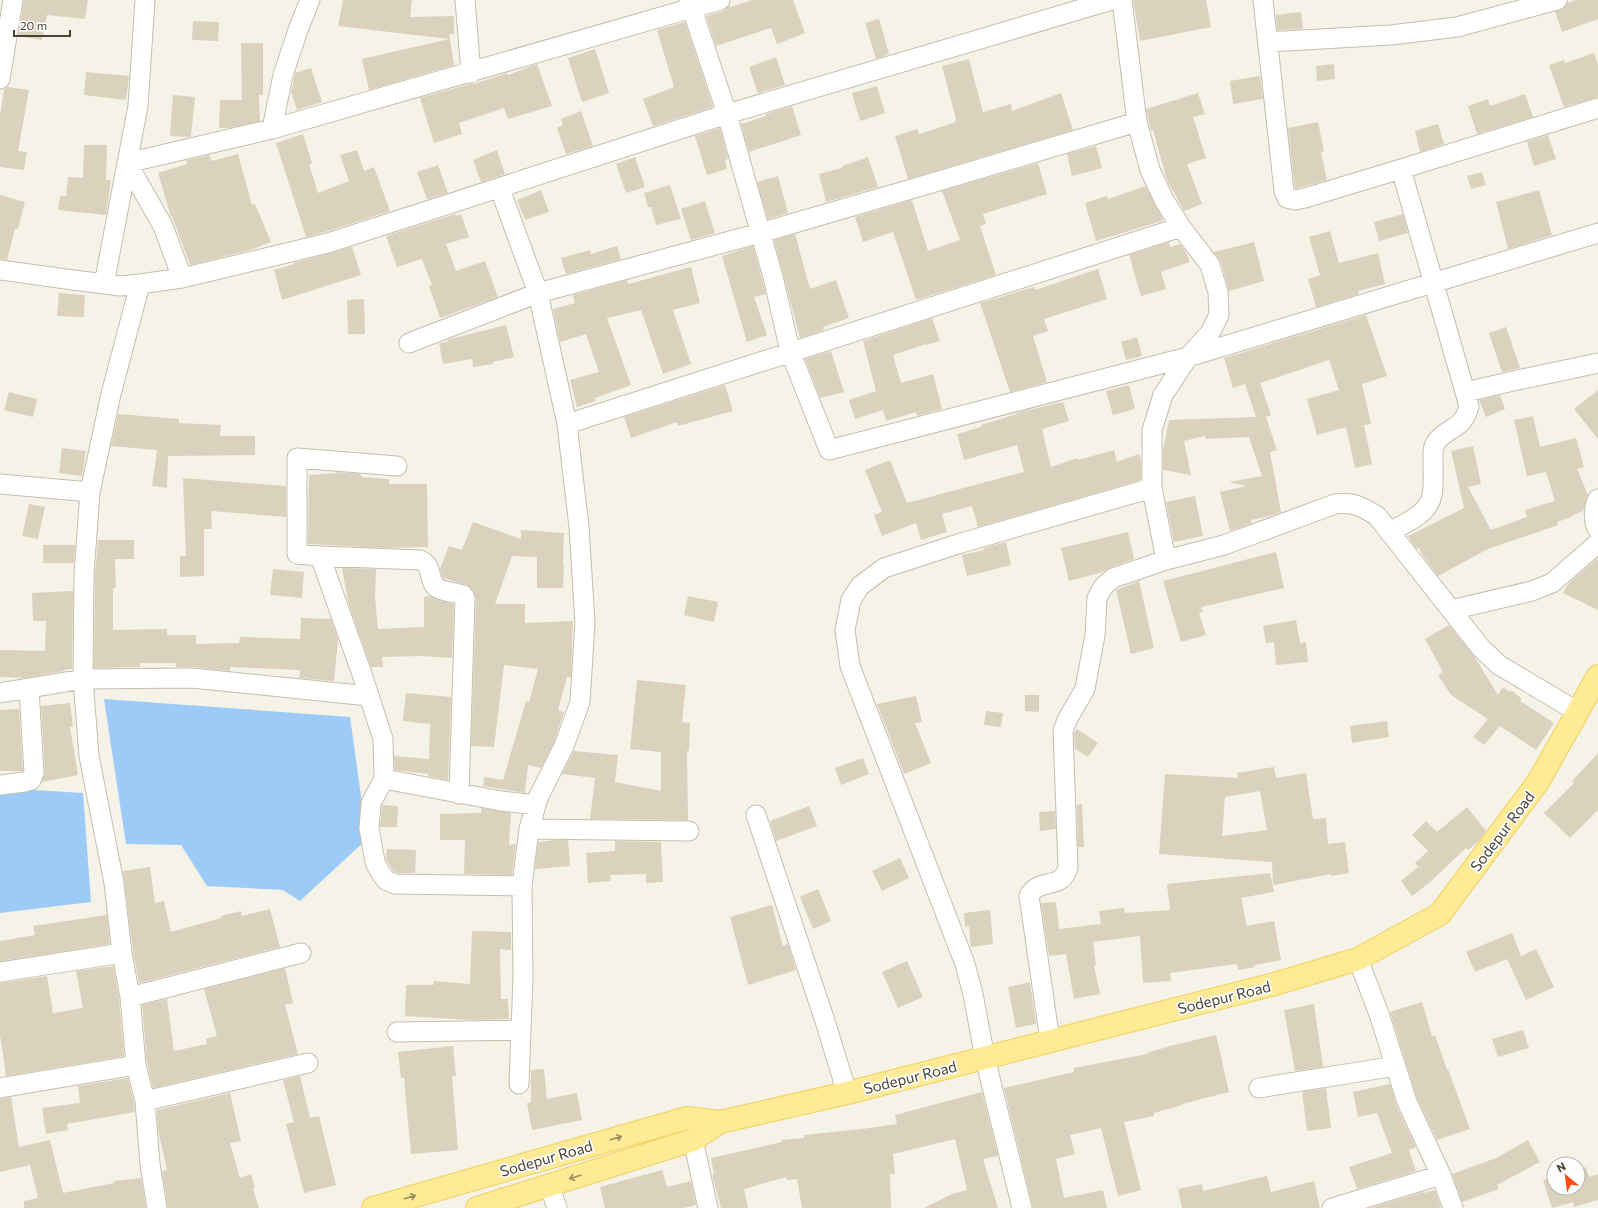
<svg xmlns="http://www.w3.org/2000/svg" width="1598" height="1208" font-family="Commissioner,sans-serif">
<rect width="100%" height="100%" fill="#f5f2e7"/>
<path fill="#9dcbf8" d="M104,699l246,18 17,122 -67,62 -17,-11 -76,-4 -26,-41 -55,-1z
M1,788l82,5 8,109 -91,11v-124z"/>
<path fill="#dbd2be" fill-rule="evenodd" d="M24,0h64l-3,19 -38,-4 -5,25 -24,-4z
M343,0h69l-2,17 44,-1v18h-5l5,31 -85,25 -7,-31 87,-20 -111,-13z
M752,0h41l12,33 -28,11 -6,-16 -55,18 -10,-30 17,-5 6,-6 1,2z
M1133,0h73l5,27 -71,14z
M1576,0h22v19l-36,13 -7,-20 9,-4 3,-5z
M1301,12l2,17 -26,1 -1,-15z
M879,19l10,35 -13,5 -11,-36z
M193,21l26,1 -1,19 -26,-1z
M685,22l28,85 -60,19 -10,-27 31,-12 -17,-57z
M241,43h22v52h-4l1,26 -30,7h-11l1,-28h22z
M595,49l14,44 -27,9 -14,-44z
M1594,53l4,12v32l-34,10 -15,-42 15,-5 1,3z
M776,57l9,28 -27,8 -9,-26z
M969,59l14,53 28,-8 1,7 49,-18 12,37 -165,49 -13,-43 22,-7 2,5 37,-12 -1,-3h1l-14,-53z
M537,64l15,42 -44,13 -4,-11 -45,15 3,11 -28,9 -14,-45 50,-14 7,-1 30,-10 1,2z
M1334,64l1,15 -18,2 -1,-15z
M311,68l11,34 -25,8 -6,-18 3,-14 1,-5z
M86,72l43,4 -3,24 -42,-5z
M1260,76l3,23 -30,5 -3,-23z
M877,86l8,27 -25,8 -8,-28z
M8,87l21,3 -11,61 9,1 -3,18 -24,-3v-51l4,-27z
M1198,93l7,21 -12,3 13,41 -19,6 15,40 -18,7 -17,-31 -14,-50 -2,1 -5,-22z
M1525,94l8,23 -56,17 -9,-28 20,-7 2,7z
M173,95l22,2 -4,40 -21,-1z
M792,106l9,29 -52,17 -8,-28 25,-8v-2z
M581,111l12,35 -27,8 -9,-26 6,-3 -2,-6z
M1318,122l6,29 -3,1 6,28 -32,9 -7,-61z
M1438,124l6,20 -24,8 -5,-21z
M720,128l8,31 -3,1 2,9 -20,6 -12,-39z
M303,134l9,29 -3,1 9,29 31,-12 -9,-26 17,-5 7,21 10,-4 16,44 -65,21 -19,5 -30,-94z
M1548,135l8,24 -22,7 -7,-24z
M84,145h23l-1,35h5l-5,35 -48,-5 2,-14h6l2,-19 15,1z
M1096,146l6,22 -30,8 -5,-22z
M497,150l8,24 -24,8 -8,-22z
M238,154l14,51 3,-1 16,38 -21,8 -60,15 -18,-49 -1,1 -13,-44 29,-9 -1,-3 2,-1 21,-5 3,6z
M635,157l10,30 -19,6 -10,-29z
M868,157l10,30 -52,15 -7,-28 23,-6v-2z
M1038,163l9,31 -64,20 3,10 -6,2 16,49 -80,25 -23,-68 -30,10 -8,-25 57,-17 16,51 32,-11 -18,-49z
M438,165l10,28 -21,6 -10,-27z
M1482,172l4,13 -15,4 -4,-13z
M778,176l10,37 -20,6 -11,-37z
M670,185l11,34 -25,6 -5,-18h-3l-4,-14z
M1146,186l17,33 -1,2 -66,20 -11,-38 22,-7 1,3z
M541,190l8,22 -24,8 -8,-20z
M1539,190l13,45 -44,14 -12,-47z
M0,195l25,7 -7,27h-3l-8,31 -7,-1z
M705,201l10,32 -24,7 -10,-31z
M455,214l1,2 5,-2 8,23 -23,7 10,27 29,-10 13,36 -58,21 -11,-32 3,-1 -10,-26 -25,8 -11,-31z
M1403,214l5,19 -29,8 -5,-19z
M1330,231l9,32 39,-10 7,31 -27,7 1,3 -43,13 -8,-28 12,-4 -11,-38z
M795,234l15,55 26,-9 13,38 -26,9 1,3 -24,8 -26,-98z
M1169,242l1,5 10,-3 6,8 4,10 -29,10 5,17 -25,7 -12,-41z
M1254,242l10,39 -35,10 -8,-29 -7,-10z
M617,246l4,13 -55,15 -5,-16 29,-8 1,4z
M753,246l13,48 -12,3 13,38 -20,7 -25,-86z
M352,247l9,28 -79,25 -8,-30 20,-6 -1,-1z
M691,267l9,36 -27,7 18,54 -28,10 -22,-64 -34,8 24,67 -36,13 1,3 -19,6 -7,-27 29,-8 -13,-38 -26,8 -7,-33 22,-6 -2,-8 54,-15 1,4z
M1098,269l9,30 -63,20 4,12 -15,5 14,46 -37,10 -30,-89 54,-16 1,3z
M59,293l26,2 -1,22 -27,-1z
M364,299l1,35h-17l-1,-34z
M1366,315l21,61 -25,8 9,40 -7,1 8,39 -17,4 -9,-41 -29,8 -10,-36 32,-9 -10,-30 -69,23 11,32 -5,2 11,33 -7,2 11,60 -11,4 -19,4 1,3 -22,8 -10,-39 26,-6 -17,-4 33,-6 -13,-39 -43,2 -1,-3 -21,5 7,34 -28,-5v-20l6,-30 87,-3 -11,-33 -12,4 -9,-30z
M932,318l8,23 -14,4v-1l-33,11 8,28 32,-9 9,35 -25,7 -1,-4 -30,9 -3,-11 -28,9 -6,-19 27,-9 -13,-50z
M506,325l8,32 -21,5v2l-20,3 -1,-8 -29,5 -4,-21 9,-1 -1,-2 3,-1z
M1506,327l14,41 -18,4 -13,-39z
M1137,337l5,19 -16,4 -5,-18z
M831,351l13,41 -24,6 -15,-39z
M725,385l8,26 -55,15 -1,-4 -46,16 -7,-21z
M1129,385l6,24 -22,6 -7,-24z
M1598,390v49l-24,-30z
M9,392l28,7 -4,18 -29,-7z
M1500,395l5,14 -19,8 -7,-17z
M1063,402l6,19 -27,8 9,38 26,-9 1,2 36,-10 3,12 22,-8 2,6v20l-163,47 -6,-21 -30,8 5,18 -26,8 -5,-17 -34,13 -8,-21 8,-3 -17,-42 25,-10 17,43 117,-31 -7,-27 -53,15 -7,-26 24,-7v-2l36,-11 -1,-1z
M118,414l61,5v4l42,2 -1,11h35v19l-87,1 -1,32 -15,-2 5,-36 -46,-4z
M1533,416l7,31 36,-9 8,29 -7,2 11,26 -5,16 -12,5 1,1 -15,5 1,3 -70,24 -50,27 -15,-20 -4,-8 -2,1 -5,-6 -4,-7 56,-28 -13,-57 22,-5 8,38 -13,3 23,43 36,-13 -2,-7 30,-9 -9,-29 -19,4 -13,-56z
M62,448l24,3 -4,25 -23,-3z
M336,472l25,2v3l28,2v5h38l1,63 -44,1 -76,-4 1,-69 27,-2z
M183,478l103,8v31l-75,-6 1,18h-8v47l-24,1v-21h6z
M1195,496l8,40 -29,6 -8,-40z
M29,504l16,3 -7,32 -16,-3z
M473,522l48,17v-9l43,3 -1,31h1l-1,24h-26v-31l-25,-1 -17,48h30v19l48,-2 -2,56h-4l-9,33 6,2 -10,30 -13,26 -13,-3 -3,28 -42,-7 1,-9 19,3 23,-79 3,1 9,-33 -34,-4 -10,82 -23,-1 5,-148 -4,-9 -5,-4 -24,-7 -3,-9 9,-23 13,4z
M1128,532l6,27 -25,9 -6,4 -34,9 -8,-33z
M98,540h36v19h-19l1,29h-3v42l54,-1v6h29v9l43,-1 1,-6 60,2 1,-21 30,1 7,20 -4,42 -35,-3 1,-8 -70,-3v4l-37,-4h-17v-4h-36v4l-46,1 1,-94z
M1006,542l5,23 -44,11 -5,-21 22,-5 -1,-2z
M43,545h32l-1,18h-31z
M1276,552l8,36 -83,19 2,5 -4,1 7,22 -25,7 -18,-61z
M1598,558v52l-35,-17 5,-9z
M342,568l34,1 -1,27 3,33 46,-2v-30l6,-1 11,5 13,3 -2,54 -31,-2 -39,1 1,10h-12l-23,-65z
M273,569l31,3 -2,26 -32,-3z
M1139,581l15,67 -23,6 -15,-64z
M73,591l-1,78 -8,1v1l-39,7 -25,-1v-27l45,1 1,-30h-13l-1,-28z
M688,596l30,6 -4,20 -30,-7z
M1296,620l4,23 6,-1 2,20 -32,3 -2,-23 -8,1 -3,-17z
M1449,625l25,31 24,39 5,-8 7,5 1,-2 11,9 -2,2 34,22 -18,27 -36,-24 -16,19 -11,-8 15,-18 -37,-24 -13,-20 5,-3 -18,-33z
M637,680l49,5 -4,37 8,1 -1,28h-2l1,69 -98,-1 5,-41 -33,-4 12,-23 44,4 -3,27 46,9v-39l-31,-3z
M406,693l45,4 -3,83 -20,-4v-2l-33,-4 -1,-14 35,3 1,-35 -27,-3z
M1025,695h14v17l-14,-1z
M916,696l6,26 -7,1 16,40 -27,11 -27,-70z
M70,703l3,24h-3l8,48 -36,7 3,-10 -4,-66z
M19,709l4,62h-23v-61z
M986,711l17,2 -2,14 -17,-2z
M1387,721l2,16 -37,6 -2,-17z
M1077,729l21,14 -10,14 -13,-8 -1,-16z
M1598,753v57l-28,28 -26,-25 30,-30 -2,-2z
M863,758l6,16 -28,11 -6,-17z
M1274,767l2,11 30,-5 7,46 13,-1 2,26 17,-2 4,31 -18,3v-2l-58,11 -1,-23 -113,-8 6,-80 73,4 -1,-5zM1260,791l7,39 -45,6 3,-39z
M1082,804l2,43h-6l-1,-42z
M382,805l16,1 -1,21h-17z
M809,806l8,20 -41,15 -6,-20z
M1467,807l19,24 -7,10 -11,9 -2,-2 -37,35 -17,13 -11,-15 17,-14 -3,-4 13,-12 -16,-16 14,-14 11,11z
M481,808l30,5 -2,32 7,-1 -4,31 -48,-1 1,-34h-25v-26l41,-1z
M1055,811l1,18 -16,2 -1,-19z
M556,840h12l2,26 -35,3 3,-27z
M615,841l46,1 2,40 -17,1v-9l-36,1 1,6 -23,2 -2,-30 29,-2z
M387,849l29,1 -1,23h-18l-4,-2 -7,-12z
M900,858l9,20 -27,13 -10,-20z
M150,867l5,36 9,-2 7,31 50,-14v-2l20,-5 1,5 28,-7 10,38 -141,36 -6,-32 -10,-80z
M1270,873l4,19 -33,6 6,28 27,-5 7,39 -27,5 1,2 -17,3 -1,-6 -67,9 1,8 -28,2 -3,-47 -47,6 3,23h-2l6,29 -26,5 -8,-45 -17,2 -8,-53 15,-1 3,27 42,-5 -2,-13 25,-3 1,5 45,-3 -3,-26z
M818,889l13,32 -18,8 -13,-32z
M772,905l11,41 5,-2 8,26 -48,15 -18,-68z
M990,910l3,34 -22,3 -2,-21 -4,1 -1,-14z
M107,915l3,29 -110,17v-20l35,-6 -2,-9z
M472,931l39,1v18l-11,-1 1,50h7l1,20 -37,1 -67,-4 1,-31h27l1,-4 36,3z
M1512,933l9,23 15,-7 18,38 -28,13 -19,-41 -32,13 -9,-20z
M907,961l16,36 -25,11 -16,-36z
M113,966l6,32 5,58 -118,20 -6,-41v-52l47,-7 6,37 30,-5 -7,-37z
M285,968l8,35 -8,2 13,49 -145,34 -6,-25 -5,-58 25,-6 7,52 33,-7 -1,-5 11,-3 -13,-47z
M1030,982l6,42 -20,4 -8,-41z
M1422,1002l10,34 3,-1 12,35 1,-1 22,60 -33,11 -20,-42 -27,-86z
M1314,1004l9,63 -28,4 -11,-61z
M1523,1030l6,18 -31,9 -6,-18z
M1216,1035l13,57 -47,12v1l-28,8v3l-30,6 17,68 -23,6 -17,-68 -31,7 5,19 -19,5 8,39 39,-8 4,18h-74l-29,-120 70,-16v-4l73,-14v-1l23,-7z
M453,1046l3,30h-4l6,74 -47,4 -7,-76h-3l-3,-26z
M544,1069l3,30 30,-6 5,27 -50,10 -5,-27 4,-1v-32z
M300,1076l10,42 9,-2 17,69 -32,8 -18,-69 8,-2 -11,-42z
M128,1078l6,25 1,9 -68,12 1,6 -22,4 -4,-26 38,-5 -2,-17z
M1390,1084l7,23 19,40 -7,3 7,21 -59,18 -8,-22 43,-14 -15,-40 -19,4 -5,-25z
M1326,1088l5,40 -24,3 -5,-39z
M982,1092l16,64 -15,3 15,49h-74l28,-14 15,-4 -12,-51 -62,15 2,20h-5l1,34h-89l-5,-29 -10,1 -1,-3 -42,12 4,19h-27l-9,-33h2l-3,-17 71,-16v-2l22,-2v-3l58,-6 35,-5 -2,-9z
M230,1093l11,48 -11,2 10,35 11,-4 4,14 -2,1 6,19h-91l-6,-37 5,-1 -9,-40 -1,-20z
M11,1097l8,50 31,-7 13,53 51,-10v-2l27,-3 5,30h-122v-7l14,-3 -8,-33 -30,7v-73z
M1528,1140l12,22 -43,23 2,4 -37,13 -10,-28 44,-16z
M1586,1167l3,10 9,-3v26l-24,7 -1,-5 -21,6 -9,-28 11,-3v11h24v-18z
M662,1170l5,17 24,-6 5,24 -13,3h-78l-5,-21z
M1267,1176l4,16 43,-11 6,27h-138l-4,-19 24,-5 1,7z
M1435,1190l6,18h-71l53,-16 1,1z"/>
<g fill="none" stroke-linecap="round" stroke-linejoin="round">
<g stroke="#c5beab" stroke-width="21">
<path id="minor" d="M465,0l6,73
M689,0l38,114 46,163 17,74 39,99 359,-93 410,-124
M1122,0l15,122 13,48 14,30 17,27 29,38 8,27 1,23 -9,18 -22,24 -25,38 -11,35v58l14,72 58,-15 111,-41c19,-2 26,2 42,12l104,132 18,17 79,47
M1263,0l21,191 3,7 8,2 10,-2 96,-29
M1268,42l123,-7 66,-8 100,-27
M0,79l13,-79
M272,129l11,-54 15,-45 12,-30
M500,189l38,104 29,131 12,103 6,96 -5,79 -16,44 -26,52 -9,31 -7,57 1,92 -4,106
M0,270l73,10 48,6 19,-2 42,-6 146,-35 399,-129 385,-114
M182,278l-19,-52 -36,-63 145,-34 448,-129
M104,284l34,-178 7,-106
M409,343l129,-50 222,-60 172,-50 205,-61
M1466,392l47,-11 85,-18
M567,424l614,-197
M0,484l90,8
M1598,499c-5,8 -5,23 0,31
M1389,532c15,-8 40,-18 43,-37 2,-10 1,-22 1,-33 0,-8 -1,-15 4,-21 12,-15 27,-12 32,-35l-68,-237 197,-61
M320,556l-23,-2v-96l100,8
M1451,610l81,-19 20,-8 46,-40
M0,693l83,-14 1,-105 6,-82 21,-98 29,-110
M384,779l117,22 35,4
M0,785l24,-3 7,-2 3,-7 -5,-84
M459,794l6,-196 -2,-3c-8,-3 -22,-3 -28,-9 -7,-8 -2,-21 -15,-26l-100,-4 42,118 21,65 1,40 -13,24 -2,25 6,34 5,10 6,8 9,4 127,2
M756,815l69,206 22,72
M529,829l160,2
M1358,959l21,55 28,88 34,73 12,33
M0,972l122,-19
M130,997l171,-44
M397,1032l124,-2
M1050,1041l-21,-145c10,-19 32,-5 39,-28l-5,-137 4,-11 18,-31 10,-54 2,-37 6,-11 10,-9 53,-18
M0,1088l136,-23
M1259,1088l137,-22
M145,1101l163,-38
M693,1140l15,68
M553,1196l4,12
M157,1208l-7,-44 -5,-63 -9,-36 -6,-68 -8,-44 -8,-70 -25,-127 -6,-77 109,-1 177,18
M1022,1208l-37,-150 -12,-64 -8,-30 -115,-298 -5,-36 6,-30 9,-14 24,-18 77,-25 191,-55
M1332,1208l109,-33"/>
</g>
<g stroke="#f1d05a" stroke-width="24">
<path id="major" d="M720,1122l127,-29 431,-110 80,-24 82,-45 98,-132 60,-106
M373,1208l314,-90 33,4 -27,18 -216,68"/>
</g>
<use href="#minor" stroke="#fff" stroke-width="19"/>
<use href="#major" stroke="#ffea96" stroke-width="22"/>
</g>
<defs><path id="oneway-shaft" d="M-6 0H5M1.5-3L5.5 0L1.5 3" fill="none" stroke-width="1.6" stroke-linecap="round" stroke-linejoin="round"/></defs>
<g stroke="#9b8e61">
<use href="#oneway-shaft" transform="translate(616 1138) rotate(-16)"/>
<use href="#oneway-shaft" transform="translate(575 1177) rotate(163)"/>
<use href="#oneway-shaft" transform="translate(410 1197) rotate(-16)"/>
</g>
<g text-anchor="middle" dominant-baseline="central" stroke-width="3.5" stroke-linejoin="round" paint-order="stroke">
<g font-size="15" fill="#494335" stroke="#fff">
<text transform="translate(1502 831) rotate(-53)">Sodepur Road</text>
<text transform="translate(1224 997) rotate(-14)">Sodepur Road</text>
<text transform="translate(910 1077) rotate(-14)">Sodepur Road</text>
<text transform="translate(546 1158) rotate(-16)">Sodepur Road</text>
</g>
</g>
<g transform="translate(1566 1176) rotate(331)"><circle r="19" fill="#ffffff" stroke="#b6b4ae"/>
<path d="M0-3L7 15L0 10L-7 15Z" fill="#ff4c14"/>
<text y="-6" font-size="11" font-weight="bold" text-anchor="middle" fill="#494335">N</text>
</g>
<path d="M14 30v6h56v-6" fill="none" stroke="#494335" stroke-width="2"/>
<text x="20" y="30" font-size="12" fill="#494335" stroke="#ffffff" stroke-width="3" paint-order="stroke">20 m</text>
</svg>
